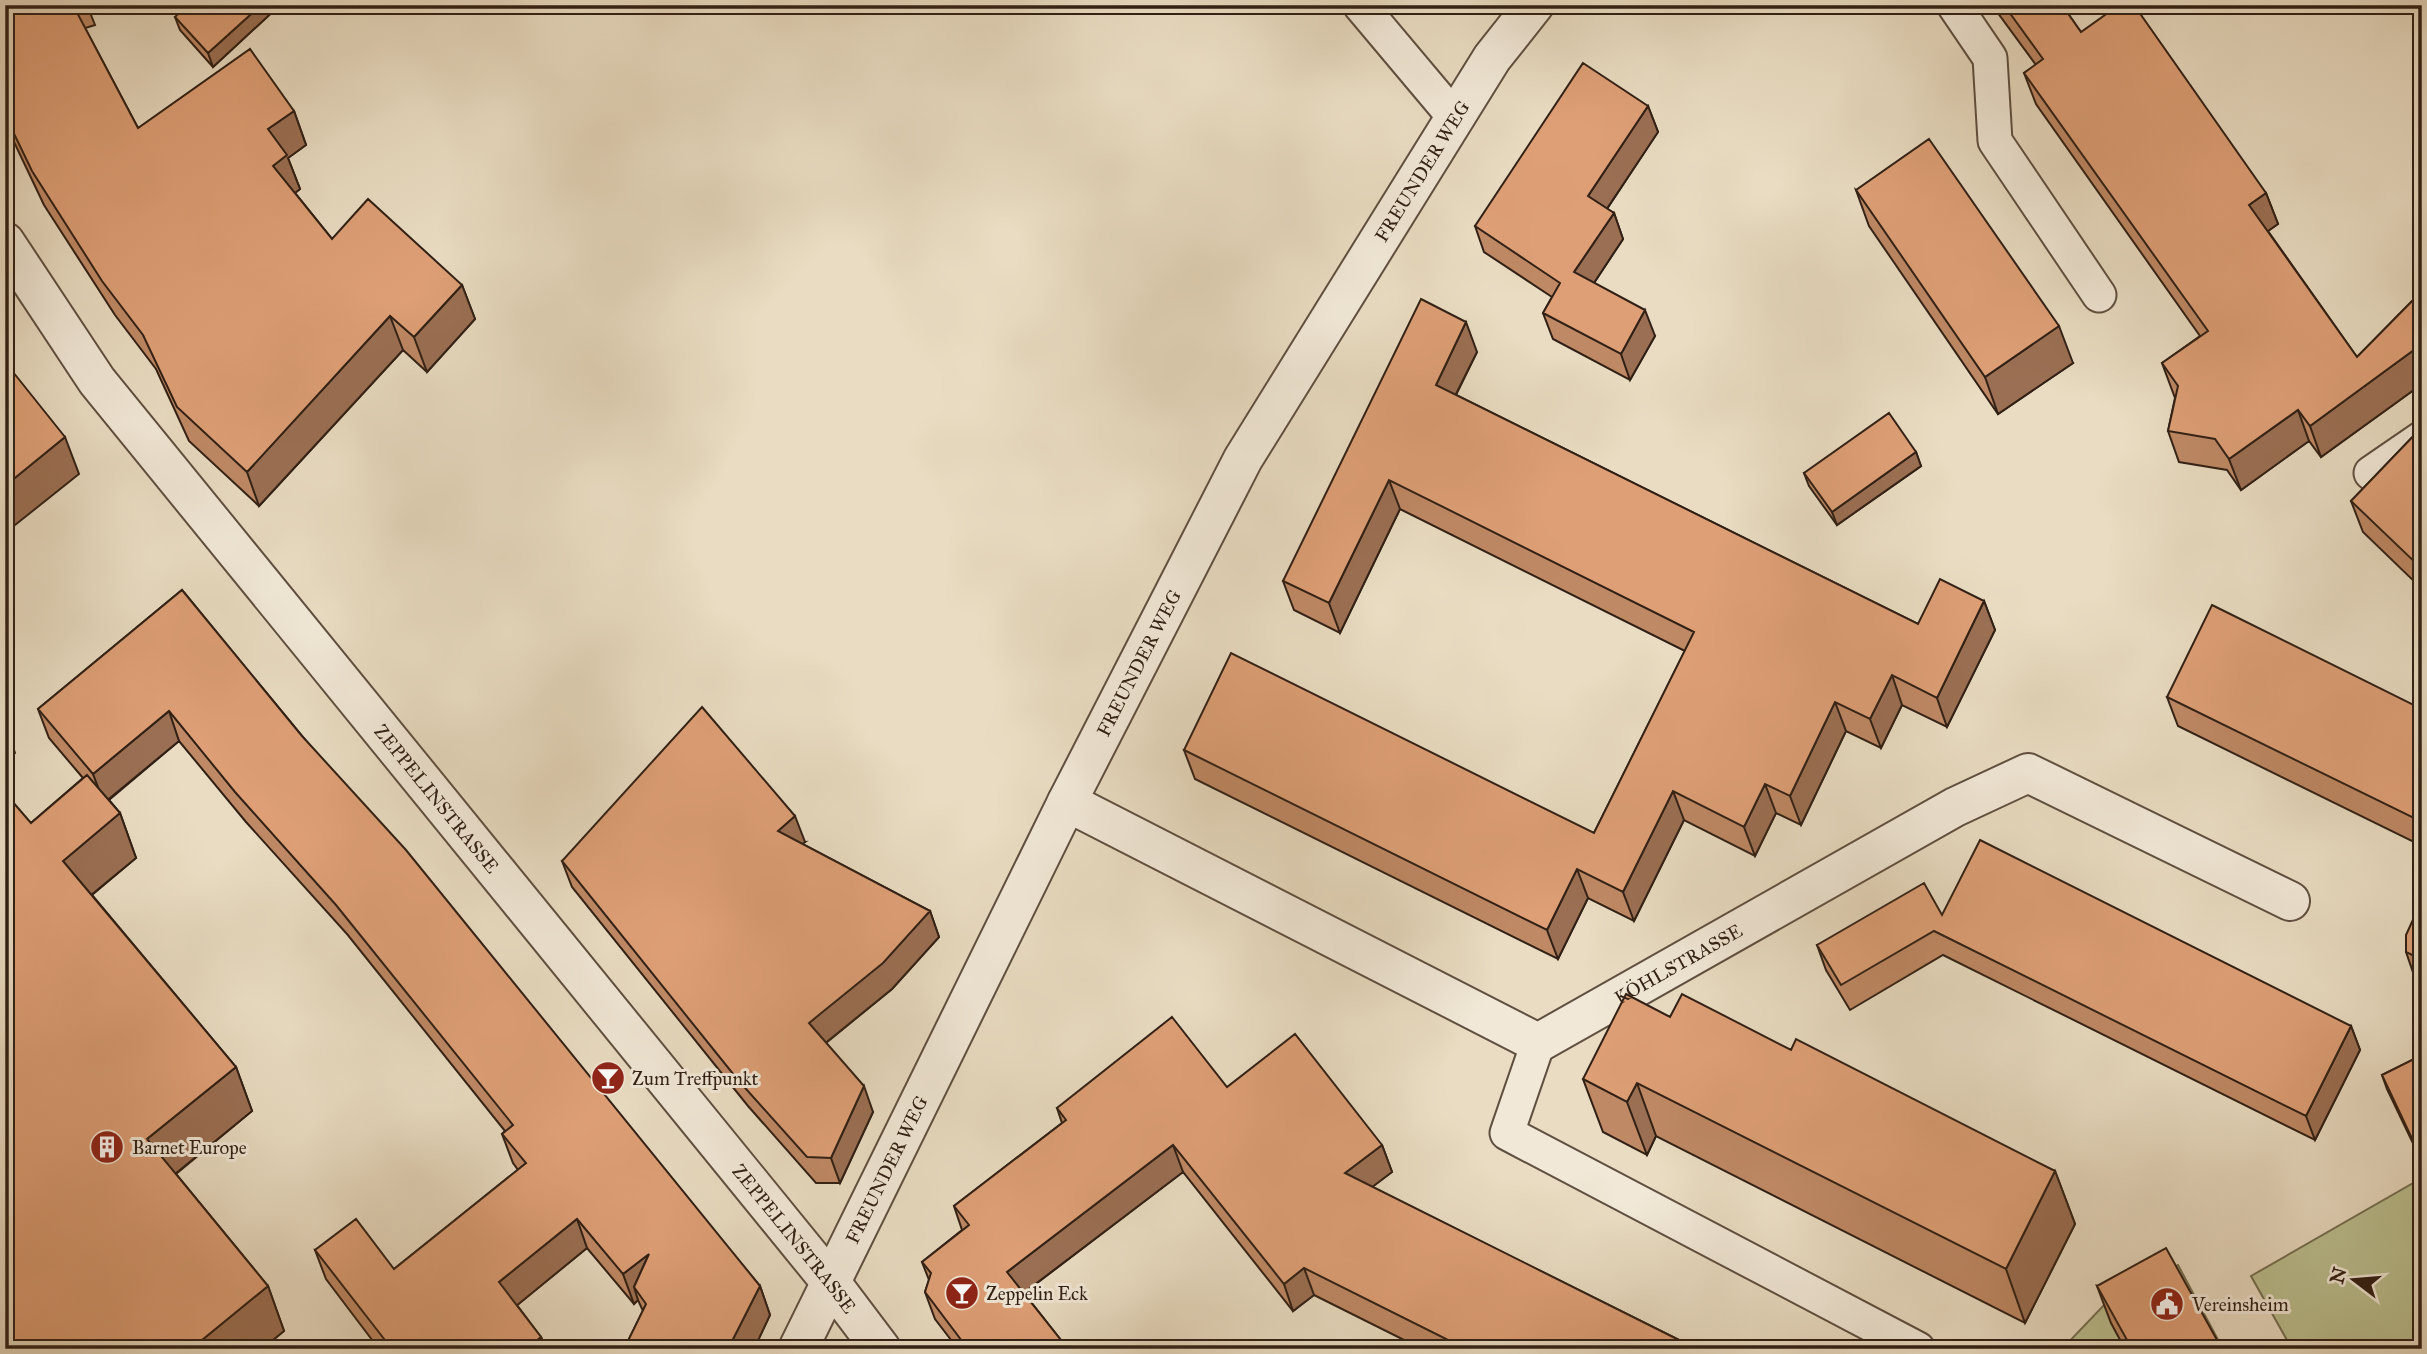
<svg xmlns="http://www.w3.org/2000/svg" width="2427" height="1354" font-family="'IM FELL Great Primer',serif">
<rect width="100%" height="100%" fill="#e9dcc2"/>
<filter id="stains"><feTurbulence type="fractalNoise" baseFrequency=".00286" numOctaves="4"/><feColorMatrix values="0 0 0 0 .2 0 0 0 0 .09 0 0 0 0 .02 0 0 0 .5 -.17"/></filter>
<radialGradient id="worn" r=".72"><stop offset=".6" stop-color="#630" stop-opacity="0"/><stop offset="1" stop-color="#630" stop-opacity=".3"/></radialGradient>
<path fill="#bbbf90" stroke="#767052" stroke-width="2" d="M2422,1178v171h-130l-41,-73z
M2178,1265l45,84h-161l43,-45z"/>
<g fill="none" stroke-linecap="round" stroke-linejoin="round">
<g stroke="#5f4f40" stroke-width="37">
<path id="service" d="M1360,5l95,113
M1954,5l36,53 5,83 104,154
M2371,473l51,-35
M1538,1043l-31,90 411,216"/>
</g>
<g stroke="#5f4f40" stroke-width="42">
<g id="minor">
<path id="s1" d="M5,242l92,139 732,899 52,69"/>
<path id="s2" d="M1067,802l471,241 417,-236 73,-34 262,128"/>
<path id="s3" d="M798,1349l269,-547 176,-343 249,-401 42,-53"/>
</g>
</g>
<use href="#service" stroke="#f1e8d7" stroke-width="33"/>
<use href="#minor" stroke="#f1e8d7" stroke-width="38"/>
</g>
<path fill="#bf8965" stroke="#312015" stroke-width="2" d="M5,5h82l8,20 -10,3 53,100 156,-17 12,34 -18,13 12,31 -5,4 37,46 130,46 13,34 -48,53 -24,-22 -144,156 -70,-65 -33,-72 -41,-54 -71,-110 -39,-82z
M280,5l-67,62 -33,-37 -5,-13z
M1992,5h70l19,27 185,161 12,31 -10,7 89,126 65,-66v93l-101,73 -12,-16 -68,49 -14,-20 -48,-8 -11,-31 7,-33 -13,-35 38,-27 -164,-232 -12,-31 12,-8z
M1648,106l10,26 -51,77 7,4 9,26 -29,44 61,53 -25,44 -77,-41 -10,-26 9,-16 -68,-45 -9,-26z
M1856,190l217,173 -75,51 -129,-188z
M1477,352l-21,43 462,229 66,-23 11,29 -48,97 -45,-22 -21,43 -35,-17 -45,94 -25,-12 -21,43 -71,-36 -50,101 -46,-23 -30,61 -363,-180 -11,-29 410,83 91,-182 -285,-142 -60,124 -46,-23 -11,-29z
M2422,427v162l-59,-57 -12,-31z
M1916,452l5,14 -84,59 -28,-39 -5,-13z
M182,590l120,146 458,550 10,29 -16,34h-130l19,-38 -5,-11 -4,4 -47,-56 -70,57 24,32 5,12h-167l-53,-70 -11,-29 79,19 124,-99 -5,-7 -11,-29 3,-3 -158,-197 -101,-112 -67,-81 -70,59 11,13 16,45 -44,37 144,172 16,44 -76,63 92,112 16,45 -22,18h-257l26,-526 52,-45 -34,-40 -11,-29z
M2167,697l255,12v137l-244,-120z
M805,842l-3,2 128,67 9,26 -47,52 -66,54 47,69 -33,71h-24l-68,-77 -176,-219 -10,-26z
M2422,900v84l-6,-3 -10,-29z
M1942,915l409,111 9,24 -45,90 -372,-185 -93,55 -24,-40 -9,-25z
M1670,1017l121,33 264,121 20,53 -50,99 -369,-187 -9,19 -44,-23 -20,-53z
M2422,1055v105h-1l-34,-71 -5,-14z
M1227,1087l155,58 10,27 -20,15 325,162h-275l-108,-54 -21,16 -110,-139 -159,121 44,56h-110l-23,-30 -10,-27 4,-12 -7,-18 40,-32 -8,-24 108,-83 -5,-15z
M2097,1286l125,63h-97l-14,-26z"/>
<path fill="#9b6f53" stroke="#312015" stroke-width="2" d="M261,5h19l-67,62 -5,-14z
M1648,106l10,26 -60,90 -10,-26z
M294,111l12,34 -18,13 12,31 -14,11 -13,-34 -5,-37z
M2266,193l12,31 -17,12 -12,-31z
M1614,213l9,26 -39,59 -10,-26z
M462,285l13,34 -48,53 -13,-35z
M1645,310l10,26 -25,44 -9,-26z
M390,316l13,34 -144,156 -12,-34z
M1466,322l11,30 -31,62 -10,-29z
M2059,326l14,37 -75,51 -13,-37z
M2422,344v40l-101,73 -11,-31z
M2298,410l11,31 -68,49 -12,-31z
M65,437l14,37 -74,59v-47z
M1916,452l5,14 -84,59 -5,-13z
M1389,480l11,29 -60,124 -11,-30z
M1984,601l11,29 -48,97 -10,-29z
M1892,675l10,30 -21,43 -11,-29z
M1835,702l11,29 -45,94 -11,-29z
M169,711l10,30 -75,62 -11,-29z
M5,725l10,28 -10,8z
M1765,784l11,29 -21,43 -11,-29z
M1673,791l11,29 -50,101 -11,-29z
M120,813l16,45 -57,47 -16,-44z
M795,816l10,26 -18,15 -9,-26z
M1577,869l11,29 -30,61 -11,-29z
M930,911l9,26 -47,52 -74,60 -9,-26z
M2351,1026l9,24 -45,90 -9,-24z
M236,1067l16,44 -88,72 -17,-44z
M1637,1083l19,53 -9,19 -20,-53z
M864,1086l9,26 -33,71 -9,-25z
M1173,1145l10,27 -166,126 -10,-26z
M1382,1145l10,27 -37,28 -10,-27z
M2055,1171l20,53 -50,99 -19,-54z
M577,1219l10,29 -77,63 -11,-29z
M649,1254l-15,33 4,13 -4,4 -11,-30z
M1304,1268l10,27 -21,16 -9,-27z
M268,1286l16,45 -22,18h-71z
M760,1286l10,29 -16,34h-26z
M541,1337l5,12h-20z
M163,1341l3,8h-12z"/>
<path fill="#de9f76" stroke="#312015" stroke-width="2" d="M5,5h68l65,123 112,-79 44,62 -26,18 19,26 -14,11 59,73 36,-40 94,86 -48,52 -24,-21 -143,156 -70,-65 -34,-72 -41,-54 -70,-110 -27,-56z
M187,5h74l-53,48 -33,-36z
M2004,5h58l19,27 38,-27h15l132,188 -17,12 108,152 65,-66v53l-112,82 -12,-16 -69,49 -14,-20 -47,-8 10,-45 -16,-23 46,-32 -184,-258 19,-14z
M1583,63l65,43 -60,90 26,17 -40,59 71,38 -24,44 -78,-41 17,-30 -85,-57z
M1929,139l130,187 -74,51 -129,-187z
M1421,299l45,23 -30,63 482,239 22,-45 44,22 -47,97 -45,-23 -22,44 -35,-17 -45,94 -25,-12 -21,43 -71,-36 -50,101 -46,-23 -30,61 -363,-180 47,-97 363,180 100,-201 -305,-152 -60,123 -46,-22z
M5,362l60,75 -60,49z
M1889,413l27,39 -84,60 -28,-39z
M2422,427v142l-71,-68z
M182,590l120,146 104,114 354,436 -32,63h-104l22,-45 -12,-17 15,-33 -26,20 -46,-55 -78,63 42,55 -15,12h-144l6,-5 -73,-94 41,-31 38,50 132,-106 -24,-29 11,-9 -177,-220 -101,-113 -66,-81 -76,63 -55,-65z
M2212,605l210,104v113l-255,-125z
M702,707l93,109 -17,15 152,80 -47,52 -74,60 55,63 -33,72 -24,-1 -69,-77 -176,-219z
M87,775l33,38 -57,48 173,206 -89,72 121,147 -77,63h-21l-7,-8 -9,8h-149v-556l26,30z
M1980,840l371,186 -45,90 -372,-185 -93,54 -24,-40 107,-62 18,32z
M2422,900v60l-16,-8v-17z
M1626,994l44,23 12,-23 109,56 5,-11 259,132 -49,98 -369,-186 -10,19 -44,-23z
M1172,1017l55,70 68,-53 87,111 -37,28 352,176h-231l-162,-81 -20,16 -111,-139 -166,127 61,77h-100l-43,-57 6,-19 -9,-11 47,-37 -15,-19 112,-86 -9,-12z
M2422,1055v89l-6,3 -34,-72z
M2166,1248l56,101h-90l-35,-63z"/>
<defs>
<g id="bar-disc" transform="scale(1.75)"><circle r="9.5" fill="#8f2418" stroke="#f1e8d7"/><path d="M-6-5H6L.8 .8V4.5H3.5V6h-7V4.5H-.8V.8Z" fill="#fff"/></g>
<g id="building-disc" transform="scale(1.75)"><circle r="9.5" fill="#8f2418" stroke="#f1e8d7"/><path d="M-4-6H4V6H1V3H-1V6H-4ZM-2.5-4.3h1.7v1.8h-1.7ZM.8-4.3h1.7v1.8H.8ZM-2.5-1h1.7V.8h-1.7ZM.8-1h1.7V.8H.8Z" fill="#fff"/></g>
<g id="civic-disc" transform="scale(1.75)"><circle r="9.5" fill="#8f2418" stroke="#f1e8d7"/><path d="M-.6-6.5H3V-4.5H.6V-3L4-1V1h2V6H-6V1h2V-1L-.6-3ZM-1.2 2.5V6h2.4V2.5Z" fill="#fff"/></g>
</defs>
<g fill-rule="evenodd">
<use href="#bar-disc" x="608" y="1078"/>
<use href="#building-disc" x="107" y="1147"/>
<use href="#bar-disc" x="962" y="1293"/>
<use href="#civic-disc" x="2167" y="1304"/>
</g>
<g text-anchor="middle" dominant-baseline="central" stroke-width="6" stroke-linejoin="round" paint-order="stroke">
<g font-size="19" fill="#312015" stroke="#f1e8d7">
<text stroke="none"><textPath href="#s3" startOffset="1334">FREUNDER WEG</textPath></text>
<text stroke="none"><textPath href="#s3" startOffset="766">FREUNDER WEG</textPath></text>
<text stroke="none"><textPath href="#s1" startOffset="705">ZEPPELINSTRASSE</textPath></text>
<text stroke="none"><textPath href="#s2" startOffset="690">KÖHLSTRASSE</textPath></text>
<text stroke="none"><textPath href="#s3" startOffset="200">FREUNDER WEG</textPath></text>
<text stroke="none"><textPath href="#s1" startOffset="1272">ZEPPELINSTRASSE</textPath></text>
</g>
<g font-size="19" fill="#312015" stroke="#f1e8d7" text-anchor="start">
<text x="632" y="1078">Zum Treffpunkt</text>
<text x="132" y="1147">Barnet Europe</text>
<text x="986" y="1293">Zeppelin Eck</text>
<text x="2192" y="1304">Vereinsheim</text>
</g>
</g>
<rect width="2427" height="1354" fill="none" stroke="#e9dcc2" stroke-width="28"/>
<rect x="7" y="7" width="2413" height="1340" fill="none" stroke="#312015" stroke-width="3.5"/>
<rect x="14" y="14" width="2399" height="1326" fill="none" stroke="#312015" stroke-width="2"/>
<g transform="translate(2354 1280) rotate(286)" stroke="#f1e8d7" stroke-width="5" paint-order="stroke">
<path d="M0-5L12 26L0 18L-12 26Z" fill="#312015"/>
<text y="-10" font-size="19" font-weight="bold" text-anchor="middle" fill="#312015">N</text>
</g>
<rect width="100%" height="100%" filter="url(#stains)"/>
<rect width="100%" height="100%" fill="url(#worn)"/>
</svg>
